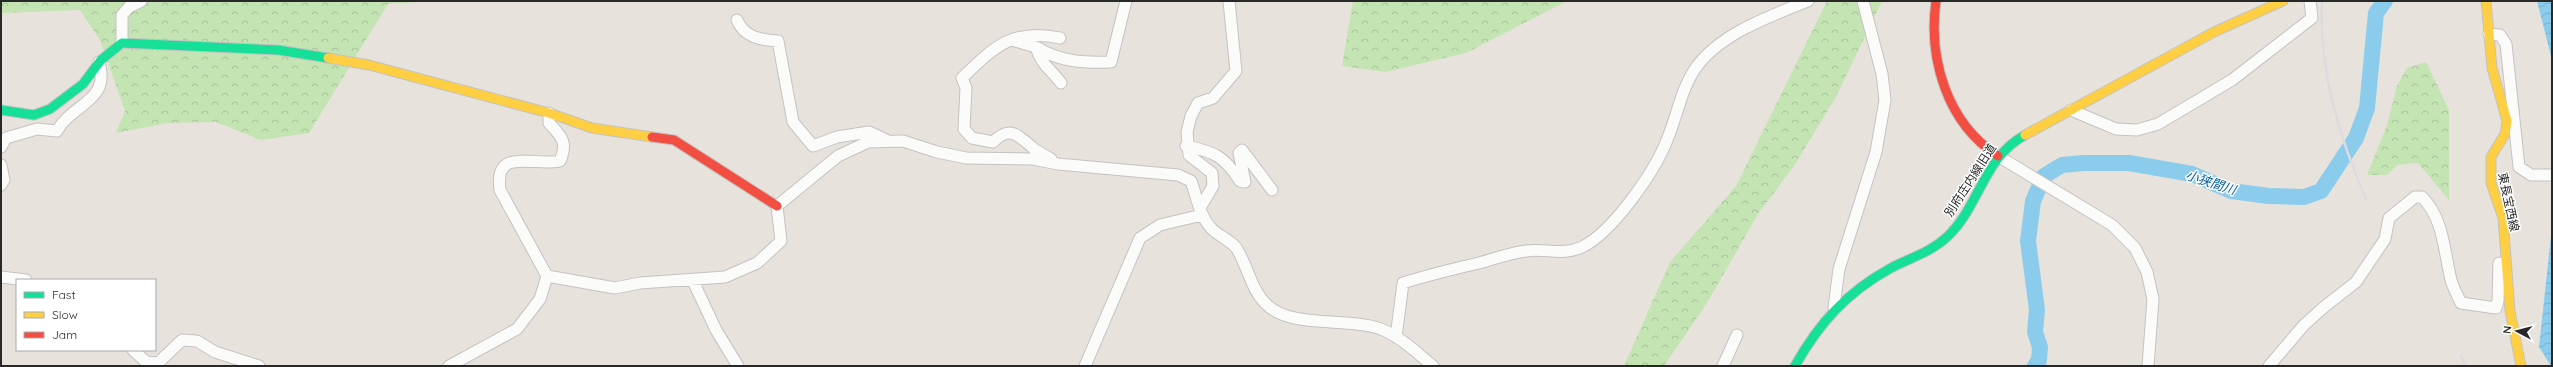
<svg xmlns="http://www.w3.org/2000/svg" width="2553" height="367" font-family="Quicksand,'Noto Sans JP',sans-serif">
<defs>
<pattern id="forest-crowns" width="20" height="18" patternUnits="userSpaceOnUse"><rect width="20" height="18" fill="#c4e4b3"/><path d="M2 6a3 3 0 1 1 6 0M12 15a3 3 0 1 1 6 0" fill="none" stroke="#a8c49a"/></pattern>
<pattern id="water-waves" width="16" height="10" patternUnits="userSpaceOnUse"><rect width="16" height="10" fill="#8bcced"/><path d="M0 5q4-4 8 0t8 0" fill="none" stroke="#78afcb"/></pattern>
</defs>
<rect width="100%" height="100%" fill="#e7e3dc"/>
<path fill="url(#forest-crowns)" d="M1,1h431l-44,3 -79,129 -48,7 -45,-18 -48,1 -52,10 9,-22 -25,-71 -20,-30 -79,3z
M1353,1h214l-101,52 -81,19 -43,-6z
M1827,1h55l-46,96 -42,69 -36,48 -51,89 -43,63h-40l46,-104 66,-76z
M2426,62l23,48v90l-31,-37 -21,2 -10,10h-20l20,-50 10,-39 10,-18z"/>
<path fill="url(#water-waves)" d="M2537,1h15v59z
M2552,227v139h-1l-12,-19z"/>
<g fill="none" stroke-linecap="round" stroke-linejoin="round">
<path stroke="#8bcced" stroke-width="16" d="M2035,366l4,-6 1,-13 -5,-15 2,-22 -9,-69 5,-40 11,-25 18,-11 21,-2h46l63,11 39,17 38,5 35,1 17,-6 35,-53 11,-30 9,-95 9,-12"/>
<g stroke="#c4c2c2" stroke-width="13">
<path id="street" d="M737,20c7,17 23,20 41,21l15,81 20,24 24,-9 32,-5 17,8
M2489,34l11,1 6,9 13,123 12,8h21
M1012,40l24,7c5,18 15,22 25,36
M122,43v-28l7,-8 12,-6
M1036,47c24,15 48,16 75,15l15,-61
M2071,110l45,19 21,1 21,-6 74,-44 80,-62 -2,-17
M1186,146c29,6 38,10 54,35l5,1 -6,-29 3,-3 30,40
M1,147l5,-9 31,-9 20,2c15,-28 54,-29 42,-69
M1998,156l114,69 23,23 12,24 6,27 -5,67
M1051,159c-6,-4 -14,-7 -19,-12 -15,-12 -22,-22 -39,-5l-21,-4 -8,-9 2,-41 -4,-10c32,-31 50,-50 98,-40
M1,165l3,15 -3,5
M1200,208l13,-22 -1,-13 -23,-18 -2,-23 4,-16 7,-13 15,-5 23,-27 -7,-70
M547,276l68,12 25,-5 85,-6 32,-14 24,-22 -4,-35 61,-50 30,-14 35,-1 34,11 29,6 67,1 25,5 120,11 13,6c6,16 8,34 20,47 7,8 20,12 26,21 11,18 14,41 30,56 25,24 82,12 114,24 20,8 36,24 52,37
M1,277l25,3
M693,281l23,49 22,36
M1834,307l5,-38 37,-117 9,-52 -3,-26 -19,-73
M1396,337l7,-54c25,-8 50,-14 76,-20 15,-4 31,-10 47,-12 19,-3 37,5 56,-4 31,-15 73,-76 85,-107 10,-24 14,-50 28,-71 24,-35 75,-53 113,-68
M133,350l13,12 12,1 24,-23 15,1 18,11 44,14
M449,366l68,-37 23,-30 7,-23 -47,-86c-6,-44 33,-23 60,-29 8,-19 2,-24 -11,-38v-10
M1085,366l55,-128 20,-13 42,-10
M1723,366l14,-31
M2269,366l35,-41 20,-18 32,-25 29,-43 4,-21 26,-21h7c22,22 22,55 29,83 2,8 7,16 10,23l35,5 2,-7 1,-38"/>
</g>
<g stroke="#c4c2c2" stroke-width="11">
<path id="fast" d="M1,110l33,5 16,-6 33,-25 18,-24 21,-17 156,7 50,8
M1795,366c24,-43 52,-74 96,-98 19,-10 40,-16 56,-31 33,-31 36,-79 78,-102"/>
</g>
<g stroke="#c4c2c2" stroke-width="11">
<path id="slow" d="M2486,1l6,67 15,53 -2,13 -14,23v26l12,35 7,93 11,55
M328,58l41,7 180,48 43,15 60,9
M2025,135l189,-103 69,-31"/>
</g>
<g stroke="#c4c2c2" stroke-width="11">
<path id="jam" d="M1936,1c-8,58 11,122 62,155
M652,137l22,3 103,66"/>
</g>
<use href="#street" stroke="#fbfbfa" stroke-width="11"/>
<use href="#fast" stroke="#16e098" stroke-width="9"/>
<use href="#slow" stroke="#ffcf43" stroke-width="9"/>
<use href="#jam" stroke="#f24e42" stroke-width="9"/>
<path stroke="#dcdbde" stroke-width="2.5" d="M2322,1c-4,67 17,136 44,198
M2461,355l4,11"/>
</g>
<g text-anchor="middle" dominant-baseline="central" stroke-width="3" stroke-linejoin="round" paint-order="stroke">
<g font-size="12" fill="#282828" stroke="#fff">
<text transform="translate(1970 180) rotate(-57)">別府庄内線旧道</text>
<text transform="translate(2509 202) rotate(78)">東長宝西線</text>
</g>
<g font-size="13" font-style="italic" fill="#065d9d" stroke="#fff">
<text transform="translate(2211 182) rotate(18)">小狭間川</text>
</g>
</g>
<rect width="2553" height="367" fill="none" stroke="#282828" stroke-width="4"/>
<rect x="16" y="279" width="140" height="72" fill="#ffffff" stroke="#a9a9a9"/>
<rect x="24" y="292" width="20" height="6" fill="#16e098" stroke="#a9a9a9"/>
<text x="52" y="299" font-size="12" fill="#282828">Fast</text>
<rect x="24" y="312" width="20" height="6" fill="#ffcf43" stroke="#a9a9a9"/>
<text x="52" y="319" font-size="12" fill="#282828">Slow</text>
<rect x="24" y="332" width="20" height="6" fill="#f24e42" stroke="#a9a9a9"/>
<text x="52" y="339" font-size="12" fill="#282828">Jam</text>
<g transform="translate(2517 331) rotate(277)" stroke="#ffffff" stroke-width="3" paint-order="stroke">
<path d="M0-3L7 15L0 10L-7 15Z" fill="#282828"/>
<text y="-6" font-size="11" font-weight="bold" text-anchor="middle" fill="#282828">N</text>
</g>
</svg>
